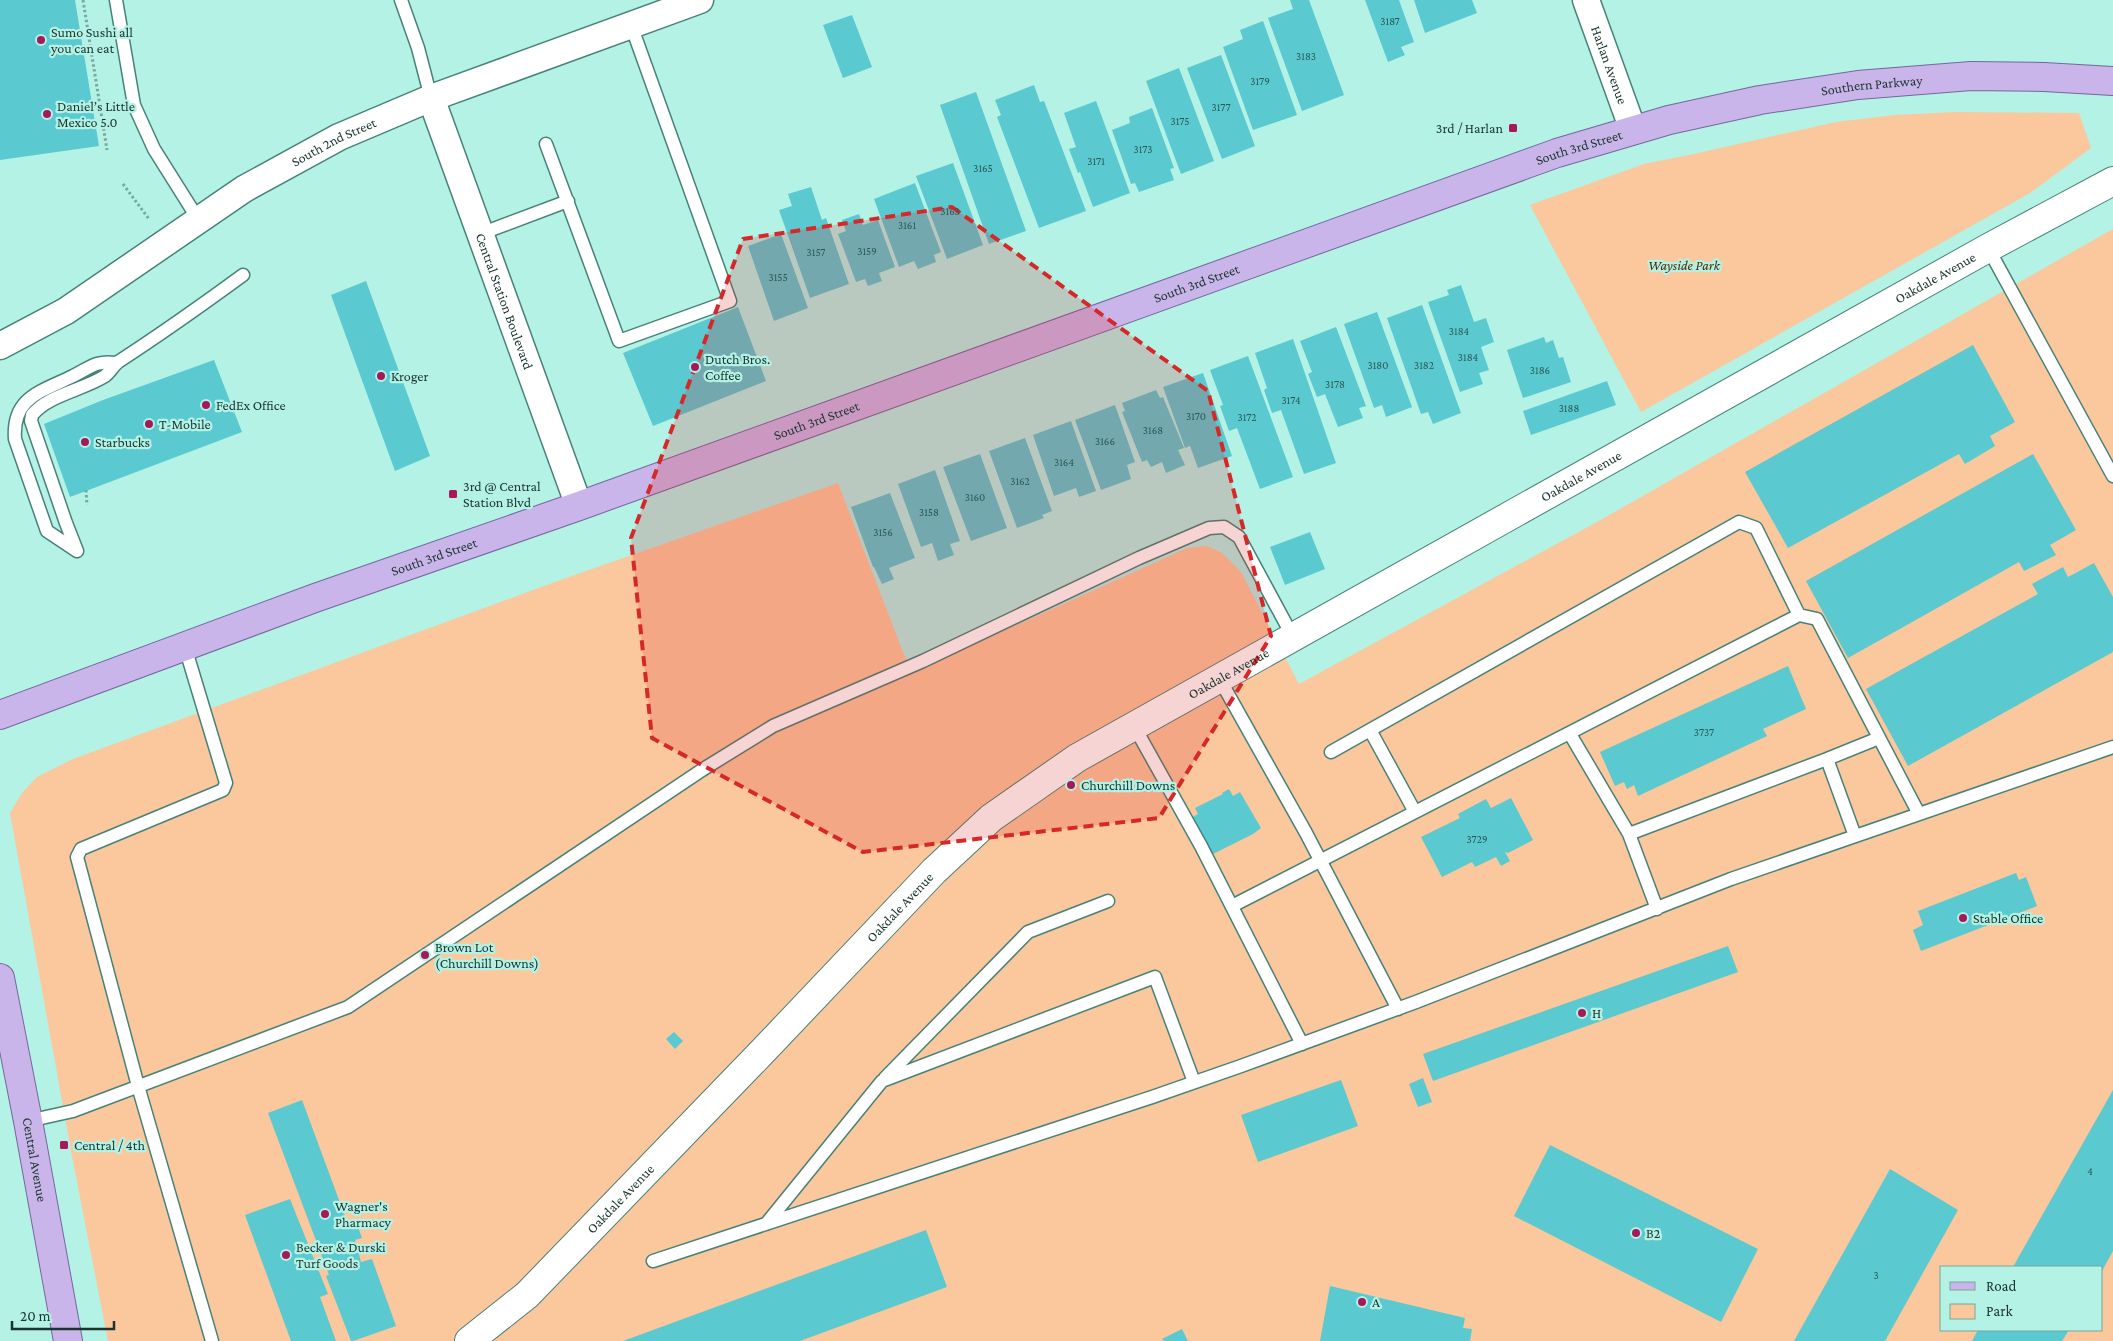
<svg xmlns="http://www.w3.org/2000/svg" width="2113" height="1341" font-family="'Crimson Pro',serif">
<rect width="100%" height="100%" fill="#b3f2e5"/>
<path fill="#fbc79c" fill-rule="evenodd" d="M1955,112l124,1 12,35 -61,45 -389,219 -111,-207 114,-41 50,-10 142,-32 59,-7z
M2113,229v1112h-2005l-36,-185 -62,-343 12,-20 15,-16 36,-18 493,-181 272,-95 65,169 10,20 274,-124 20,-2 15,7 19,19 58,112 298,-162zM1942,1267h160v63h-160z"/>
<path fill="#5ac9d0" d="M0,0h75l24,146 -99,14z
M1290,0h19l35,95 -42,16 -34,-93 25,-9z
M1365,0h34l15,42 -13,5 4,8 -17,7z
M1414,0h58l5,13 -52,20z
M852,15l20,52 -29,11 -20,-53z
M1263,21l34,94 -44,15 -30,-83 20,-8 -3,-9z
M1221,55l34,91 -33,13 -35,-91z
M1179,68l35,93 -33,13 -35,-93z
M1034,85l6,17 4,-1 42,110 -47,17 -42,-111 4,-2 -6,-15z
M976,92l50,139 -37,13 -49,-139z
M1096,101l34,92 -37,14 -13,-35 -2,1 -9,-24 7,-2 -12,-34z
M1152,108l22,60 -4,1 4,11 -35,12 -4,-9 -4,1 -19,-54 18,-7 -1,-6z
M953,163l30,82 -36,14 -31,-83z
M915,183l26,69 -7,3 2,7 -18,7 -4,-8 -15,6 -25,-68z
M811,187l11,33 4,-2 23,66 -39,14 -31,-88 13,-4 -4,-12z
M859,214l4,11 15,-5 17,47 -16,6 3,8 -14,5 -3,-7 -9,3 -18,-48 8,-3 -4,-11z
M781,234l27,74 -34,13 -26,-75z
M366,281l64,175 -35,15 -64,-176z
M1461,285l13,37 12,-4 8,24 -13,5 8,23 -10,3 4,11 -23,8 -32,-90 21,-7 -2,-5z
M1422,305l39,108 -28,11 -5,-12 -7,2 -34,-96z
M738,307l28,74 -113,45 -30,-73z
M1377,312l35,95 -26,10 -4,-12 -8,3 -30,-84z
M1336,327l30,79 -7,2 4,10 -25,9 -13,-33 -8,3 -9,-23 4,-2 -12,-31z
M1544,337l2,6 7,-3 6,18 4,-1 8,25 -48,16 -16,-48z
M1293,339l43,124 -32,11 -23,-64 -9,3 -8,-23 3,-2 -12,-35z
M1973,345l42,77 -25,14 5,10 -30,18 -6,-10 -171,94 -43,-76z
M1248,356l45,121 -33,12 -23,-61 -8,3 -9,-25 3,-1 -13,-35z
M214,360l28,72 -172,65 -26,-73 59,-24z
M1203,373l29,83 -34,12 -8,-22 -5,2 -22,-61z
M1607,381l9,24 -85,30 -8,-24z
M1156,390l4,8 3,-1 21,51 -6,2 7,15 -19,8 -4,-11 -11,5 -4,-7 -5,2 -20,-50 3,-1 -3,-8z
M1115,405l20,57 -8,3 4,14 -30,11 -26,-70z
M1071,421l25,70 -17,6 -3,-9 -22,8 -21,-61z
M1025,438l27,73 -10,4 2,3 -27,10 -28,-77z
M980,454l27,74 -36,13 -28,-74z
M2033,454l43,76 -26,15 6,10 -32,16 -5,-9 -171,96 -42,-77z
M935,470l25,71 -10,3 4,11 -16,6 -6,-18 -11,4 -23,-63z
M890,493l25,65 -26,10 5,11 -12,5 -8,-17h-1l-22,-60z
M1310,532l15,37 -40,16 -15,-38z
M2094,563l19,34v55l-205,114 -42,-77 172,-95 -6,-10 31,-17 5,10z
M1788,666l18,43 -43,20 4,7 -129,60 -4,-11 -7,4 -3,-7 -9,4 -15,-34z
M1229,789l4,7 7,-4 21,36 -8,6 -42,21 -20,-37 7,-4 -3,-6 28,-14 -1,-1z
M1511,798l22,42 -25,13 -3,-1 5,9 -9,5 -5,-9 -21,10 -3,-5 -30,15 -21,-40 39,-19 -2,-4 28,-15 5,9z
M2016,873l3,7 7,-3 11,29 -116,45 -8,-21 10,-5 -5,-14z
M1728,946l10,26 -305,109 -10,-27z
M674,1032l9,9 -8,8 -9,-10z
M1423,1078l9,24 -14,5 -9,-23z
M1341,1080l17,46 -100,36 -17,-47z
M2113,1090v161l-11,20v-4h-89z
M302,1100l47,127 8,-3 5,14 -7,2 6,22 11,-3 24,67 -43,15h-2l-25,-65 3,-1 -61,-162z
M1550,1145l208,104 -37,73 -207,-106z
M1890,1169l68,41 -73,131h-91z
M290,1199l38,95 -8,3 16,44h-45l-46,-126z
M926,1230l21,57 -147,54h-177z
M1330,1286l135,32 -2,10 9,1 -2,12h-150z
M1182,1329l6,12h-24l-2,-2z
M1978,1330h91l-7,11h-90z"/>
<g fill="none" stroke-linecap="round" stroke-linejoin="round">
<g stroke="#478278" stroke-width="15">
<path id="lane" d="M116,0l18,105 20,44 44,70
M401,0l17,48 13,50
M546,144l73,197 111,-40 -99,-276
M480,234l88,-33
M1988,248l125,228
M77,551l-11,-28 -35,-102 1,-6c16,-20 51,-25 73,-39 5,-4 8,-10 13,-14 43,-28 84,-57 125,-87
M77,551l-30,-20 -32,-92c-3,-42 26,-47 58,-63 17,-8 22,-16 43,-13
M185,647l41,136 -3,7 -142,59 -4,8 61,229 74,255
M1219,678l87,155 92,176
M1134,726l67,120 101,198
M1370,730l45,82
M1570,734l59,100 28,75
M1331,752l408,-230 17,6 43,87
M1629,834l198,-75
M1855,836l-28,-77 52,-21
M1232,906l567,-291 18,4 102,195
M885,1078l143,-146 80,-31
M28,1121l45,-10 275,-104 354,-237 71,-44 150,-65 216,-103 70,-30 15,-1 15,10 54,100
M766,1224l116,-143 273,-104 39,105
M653,1261l499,-164 89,-31 175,-64 315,-123 382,-132"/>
</g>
<g stroke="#478278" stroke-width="29">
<g id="street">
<path id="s1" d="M1586,0l47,130"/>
<path id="s2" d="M431,98l148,408"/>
<path id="s3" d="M0,346l66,-35 178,-122 95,-52 92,-39 269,-98"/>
</g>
</g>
<g stroke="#478278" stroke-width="30">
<g id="secondary">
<path id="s4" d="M469,1341l58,-46 235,-243 172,-181 57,-53 86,-60 911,-510 125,-67"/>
</g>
</g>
<g stroke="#75679e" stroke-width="30">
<g id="primary">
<path id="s5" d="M0,715l315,-117 264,-92 978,-353 112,-33 91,-20 98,-15 113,-9 73,1 69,4"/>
<path id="s6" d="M0,978l28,143 40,220"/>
</g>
</g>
<path stroke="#78a99f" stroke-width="3" stroke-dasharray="2.5 2.5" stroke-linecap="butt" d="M83,0l24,150
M123,184l26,35
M86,490l1,15"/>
<use href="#lane" stroke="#fff" stroke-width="12"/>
<use href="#street" stroke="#fff" stroke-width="26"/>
<use href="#secondary" stroke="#fff" stroke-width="28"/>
<use href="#primary" stroke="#c9b5e9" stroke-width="28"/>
</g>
<path fill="#d62828" fill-opacity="0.2" stroke="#d62828" stroke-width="4" stroke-dasharray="10 6" stroke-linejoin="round" d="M952,207l256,184 63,245 -112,182 -296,34 -211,-114 -21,-200 112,-299z"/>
<g fill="#a71858" stroke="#b3f2e5" stroke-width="2">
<circle cx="41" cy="40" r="5"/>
<circle cx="47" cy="114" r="5"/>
<rect x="1508" y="123" width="10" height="10" rx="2.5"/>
<circle cx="695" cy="367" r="5"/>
<circle cx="381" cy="376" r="5"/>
<circle cx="206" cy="405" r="5"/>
<circle cx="149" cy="424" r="5"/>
<circle cx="85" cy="442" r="5"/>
<rect x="448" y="489" width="10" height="10" rx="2.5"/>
<circle cx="1071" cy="785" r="5"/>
<circle cx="1963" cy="918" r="5"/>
<circle cx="425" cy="955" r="5"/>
<circle cx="1582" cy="1013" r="5"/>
<rect x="59" y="1140" width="10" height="10" rx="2.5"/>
<circle cx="325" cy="1214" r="5"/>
<circle cx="1636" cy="1233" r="5"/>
<circle cx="286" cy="1255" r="5"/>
<circle cx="1362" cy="1302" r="5"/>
</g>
<g text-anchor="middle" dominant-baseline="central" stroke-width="4.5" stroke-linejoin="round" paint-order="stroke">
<g font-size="11" fill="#2b5957">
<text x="1390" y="21">3187</text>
<text x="1306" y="56">3183</text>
<text x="1260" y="81">3179</text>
<text x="1221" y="107">3177</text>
<text x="1180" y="121">3175</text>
<text x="1143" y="149">3173</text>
<text x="1096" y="161">3171</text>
<text x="983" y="168">3165</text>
<text x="950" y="211">3163</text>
<text x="907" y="225">3161</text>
<text x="867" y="251">3159</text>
<text x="816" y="252">3157</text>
<text x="778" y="277">3155</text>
<text x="1459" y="331">3184</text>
<text x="1468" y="357">3184</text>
<text x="1378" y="365">3180</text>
<text x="1424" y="365">3182</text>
<text x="1540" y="370">3186</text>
<text x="1335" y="384">3178</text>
<text x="1291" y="400">3174</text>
<text x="1569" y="408">3188</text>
<text x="1196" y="416">3170</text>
<text x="1247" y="417">3172</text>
<text x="1153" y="430">3168</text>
<text x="1105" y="441">3166</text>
<text x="1064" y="462">3164</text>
<text x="1020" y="481">3162</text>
<text x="975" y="497">3160</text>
<text x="929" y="512">3158</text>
<text x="883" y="532">3156</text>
<text x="1704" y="732">3737</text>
<text x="1477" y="839">3729</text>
<text x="2090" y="1171">4</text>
<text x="1876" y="1275">3</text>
</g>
<g font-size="14" fill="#1b342f" stroke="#b3f2e5" text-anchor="start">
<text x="51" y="32">Sumo Sushi all<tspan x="51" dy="16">you can eat</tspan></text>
<text x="57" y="106">Daniel’s Little<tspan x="57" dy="16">Mexico 5.0</tspan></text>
<text x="1503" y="128" text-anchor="end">3rd / Harlan</text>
<text x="705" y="359">Dutch Bros.<tspan x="705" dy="16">Coffee</tspan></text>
<text x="391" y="376">Kroger</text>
<text x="216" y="405">FedEx Office</text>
<text x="159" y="424">T-Mobile</text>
<text x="95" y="442">Starbucks</text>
<text x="463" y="486">3rd @ Central<tspan x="463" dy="16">Station Blvd</tspan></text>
<text x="1081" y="785">Churchill Downs</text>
<text x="1973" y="918">Stable Office</text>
<text x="435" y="947">Brown Lot<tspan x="435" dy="16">(Churchill Downs)</tspan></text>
<text x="1592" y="1013">H</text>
<text x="74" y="1145">Central / 4th</text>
<text x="335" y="1206">Wagner's<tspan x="335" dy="16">Pharmacy</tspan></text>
<text x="1646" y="1233">B2</text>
<text x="296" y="1247">Becker &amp; Durski<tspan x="296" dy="16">Turf Goods</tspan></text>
<text x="1372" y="1302">A</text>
</g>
<g font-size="14" fill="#1b342f" stroke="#b3f2e5">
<text stroke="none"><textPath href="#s1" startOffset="69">Harlan Avenue</textPath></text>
<text stroke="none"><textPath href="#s5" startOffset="1978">Southern Parkway</textPath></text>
<text stroke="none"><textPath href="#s3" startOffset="392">South 2nd Street</textPath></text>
<text stroke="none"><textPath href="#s5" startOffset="1678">South 3rd Street</textPath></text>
<text stroke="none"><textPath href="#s4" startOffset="1828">Oakdale Avenue</textPath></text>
<text stroke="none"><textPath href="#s5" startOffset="1272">South 3rd Street</textPath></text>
<text stroke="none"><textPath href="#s2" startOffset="216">Central Station Boulevard</textPath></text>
<text stroke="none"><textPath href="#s5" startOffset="868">South 3rd Street</textPath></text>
<text stroke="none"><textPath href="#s4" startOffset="1422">Oakdale Avenue</textPath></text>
<text stroke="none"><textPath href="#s5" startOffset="462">South 3rd Street</textPath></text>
<text stroke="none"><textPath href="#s4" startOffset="1018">Oakdale Avenue</textPath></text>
<text stroke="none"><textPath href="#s4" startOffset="612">Oakdale Avenue</textPath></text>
<text stroke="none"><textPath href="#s6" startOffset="185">Central Avenue</textPath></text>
<text stroke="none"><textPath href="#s4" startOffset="208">Oakdale Avenue</textPath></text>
</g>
<g font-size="14" font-style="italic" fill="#512900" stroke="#b3f2e5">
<text x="1684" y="265">Wayside Park</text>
</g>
</g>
<rect x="1940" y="1266" width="162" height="65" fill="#b3f2e5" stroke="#76a69c"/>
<rect x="1950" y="1282" width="25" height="8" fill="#c9b5e9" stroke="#76a69c"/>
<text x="1986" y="1291" font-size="15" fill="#1b342f">Road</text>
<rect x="1950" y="1304" width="25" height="15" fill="#fbc79c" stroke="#76a69c"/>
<text x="1986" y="1316" font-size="15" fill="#1b342f">Park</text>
<path d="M12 1321v8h102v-8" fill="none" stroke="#1b342f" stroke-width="2.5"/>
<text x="20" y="1321" font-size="15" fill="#1b342f" stroke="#b3f2e5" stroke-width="4" paint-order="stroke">20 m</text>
</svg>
